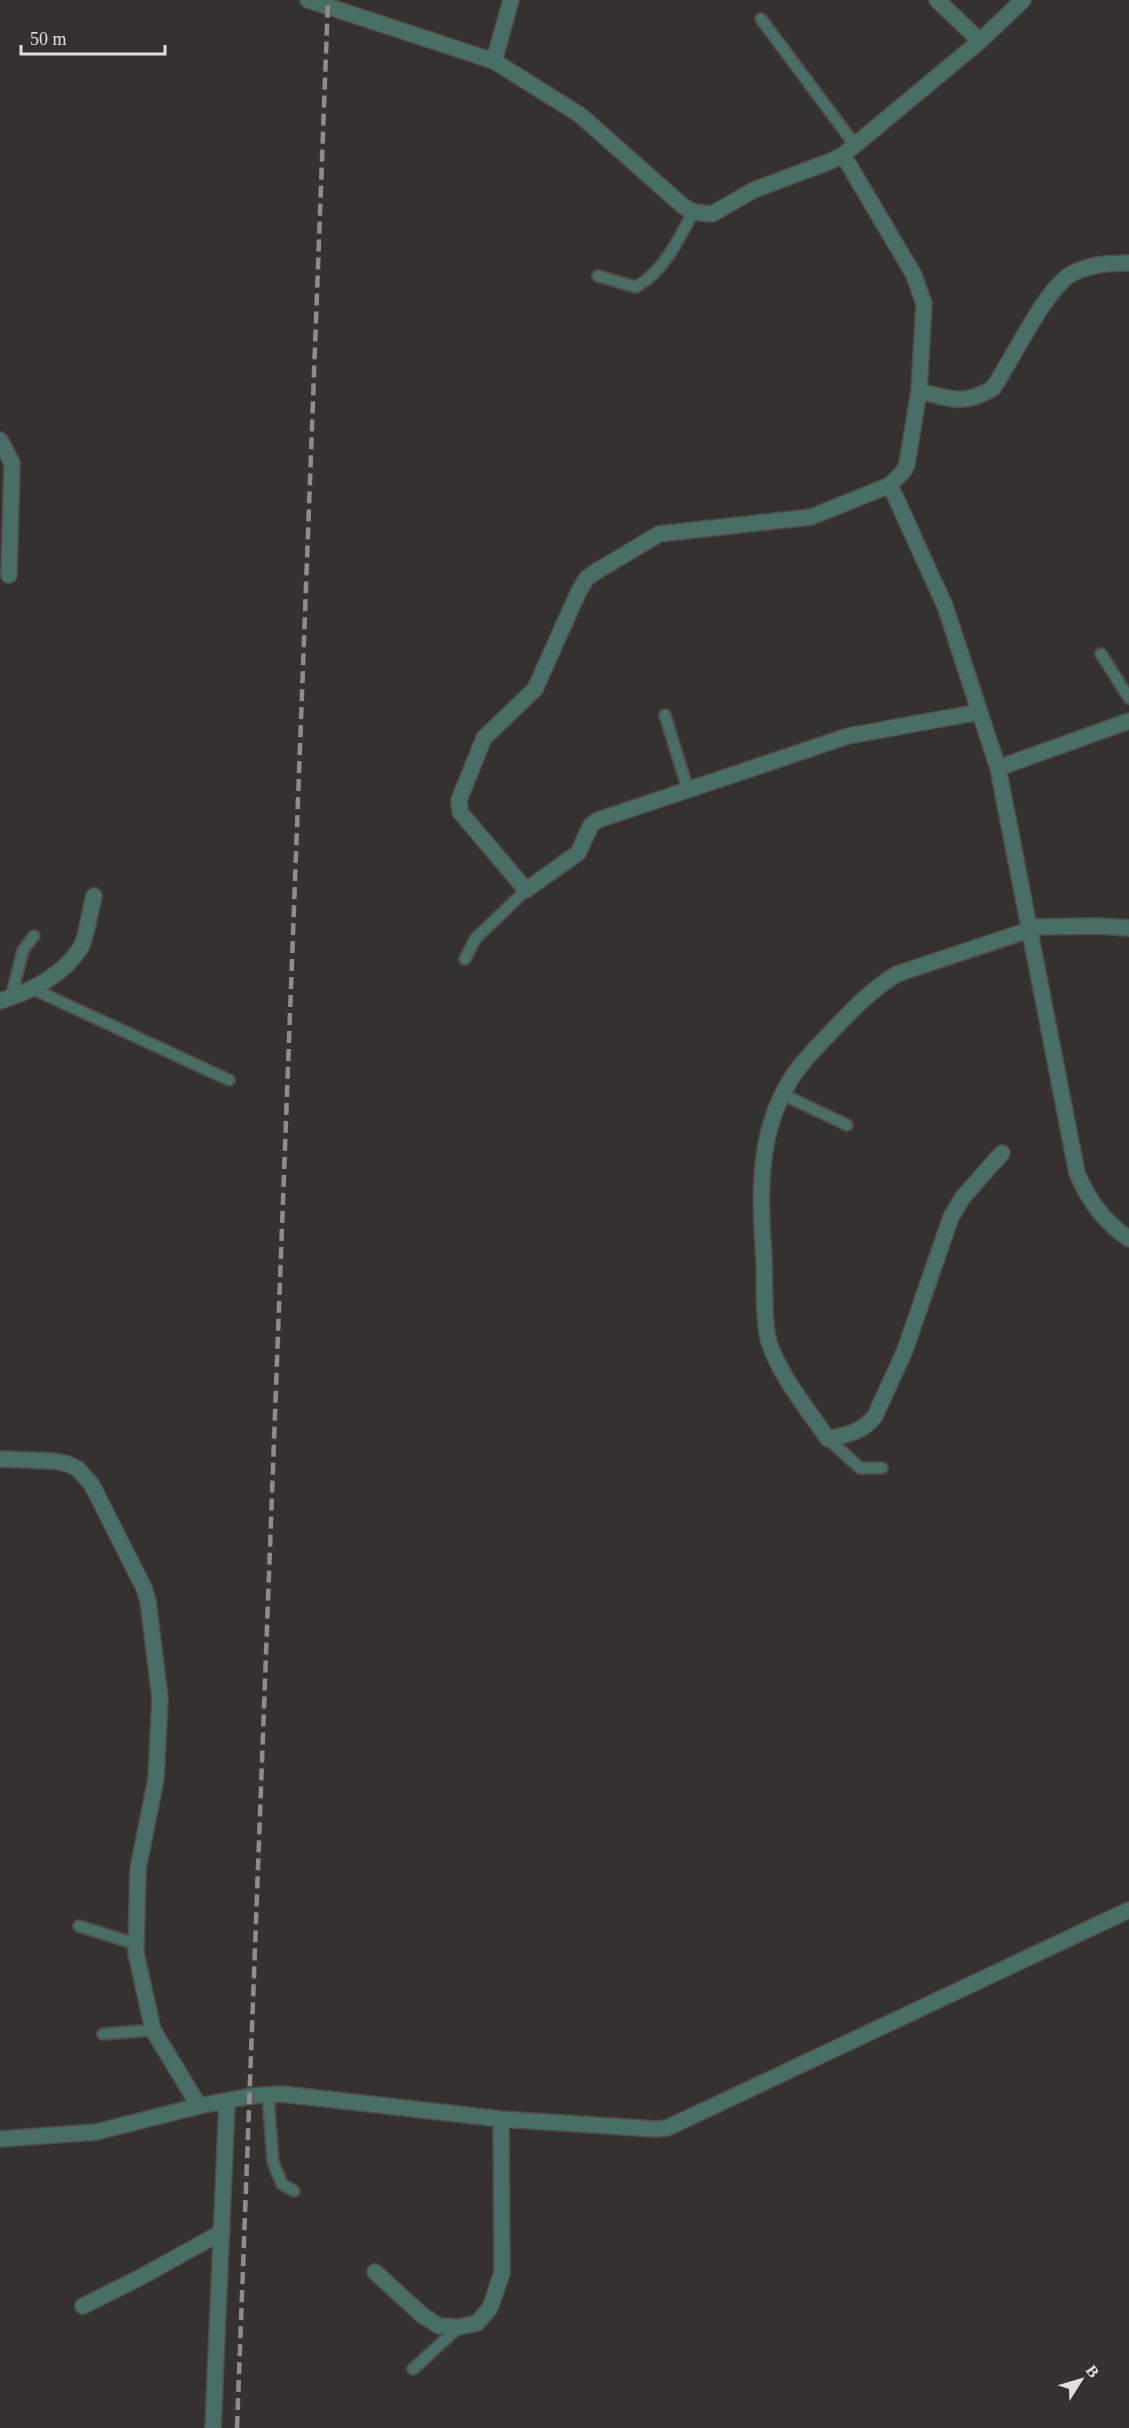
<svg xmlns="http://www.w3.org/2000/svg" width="1129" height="2428" font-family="'Times New Roman',serif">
<rect width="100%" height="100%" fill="#353130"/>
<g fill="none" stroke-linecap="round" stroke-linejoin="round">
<g stroke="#514d4c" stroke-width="14">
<path id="service" d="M761,19l94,126
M598,276l38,11c28,-16 43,-48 57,-75
M1101,654l28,44
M665,715l23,75
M465,959l10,-20 51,-49
M33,989l196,91
M11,998l12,-48 11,-14
M782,1094l65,31
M828,1439l32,29h22
M79,1926l57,18
M103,2034l50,-4
M268,2095l5,67 9,22 12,7
M413,2369l46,-42"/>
</g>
<g stroke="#514d4c" stroke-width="18">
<path id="minor" d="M308,0l186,61 86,54 103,91 10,6 19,2 42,-24 77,-29 12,-6 137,-114 43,-41
M937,0l43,41
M494,61l17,-61
M843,155l71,120 10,29 -5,87 -12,73 -4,8 -13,13 -79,32 -152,17 -62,37 -10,7 -8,13 -44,98 -51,49 -25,62 1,12 66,78 52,-37 13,-28 7,-5 250,-84 131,-24
M919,391c31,8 45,15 74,-3 19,-27 54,-104 82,-116 18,-8 35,-9 54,-9
M0,440l12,23 -3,112
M890,485l55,121 53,162 79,405c12,29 27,48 52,66
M998,768l131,-47
M1028,927l71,-1 30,2
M0,1001c30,-9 64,-26 81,-54 6,-11 9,-37 13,-51
M1002,1153l-39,44 -12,20 -46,133 -30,66c-12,16 -29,19 -47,23 -21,-31 -47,-61 -59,-97 -6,-18 -4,-61 -5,-82 -4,-62 -8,-126 27,-181 11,-18 27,-33 41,-48 21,-22 40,-42 65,-57l132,-44
M0,1459l54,2 14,3 10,5 14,16 52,103 4,13 12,97 -4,81 -18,90 -2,84 17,77 46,76
M0,2139l96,-7 103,-26 51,-10 32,-2 219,25 155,10 11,-1 462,-218
M375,2272l47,43 17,11 20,1 18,-4 13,-15 12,-35 -1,-154
M83,2306l58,-29 81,-45
M213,2428l14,-327"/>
</g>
<use href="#service" stroke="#496e65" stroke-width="10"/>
<use href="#minor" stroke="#496e65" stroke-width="15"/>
<path stroke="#908c8c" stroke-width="4.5" stroke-dasharray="12 6" stroke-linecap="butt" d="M237,2428l91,-2428"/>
</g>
<g transform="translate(1081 2380) rotate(53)" stroke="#353130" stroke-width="4.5" paint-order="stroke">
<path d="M0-4.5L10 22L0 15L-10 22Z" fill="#e1dede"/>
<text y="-9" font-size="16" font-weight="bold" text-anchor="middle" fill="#e1dede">B</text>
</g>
<path d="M21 45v9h144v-9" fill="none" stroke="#e1dede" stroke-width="3"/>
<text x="30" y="45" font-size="18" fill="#e1dede" stroke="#353130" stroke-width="4.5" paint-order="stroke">50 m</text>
</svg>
